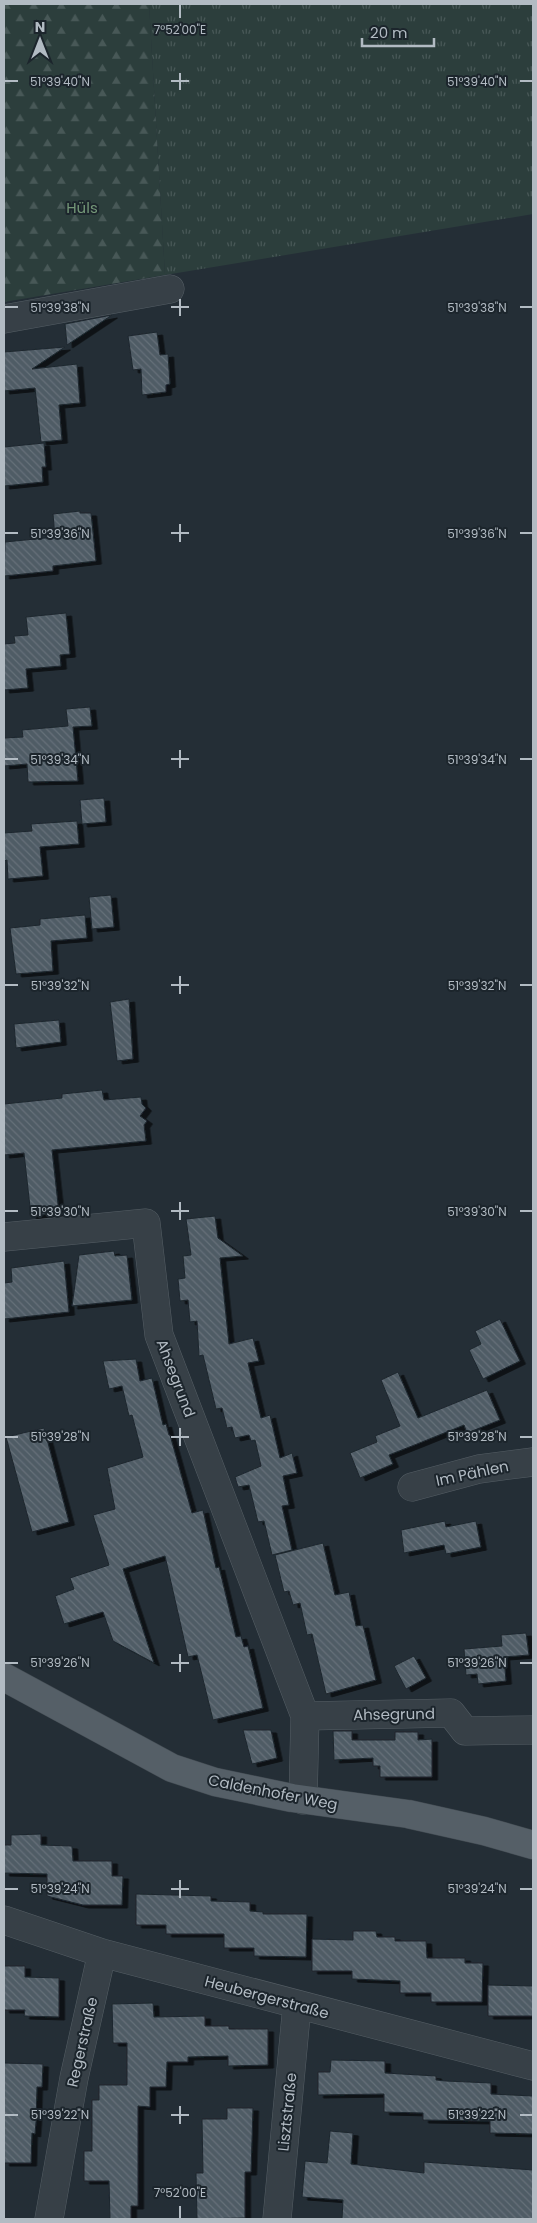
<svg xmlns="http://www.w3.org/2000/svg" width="537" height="2223" font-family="Poppins,sans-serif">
<defs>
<pattern id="grass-tufts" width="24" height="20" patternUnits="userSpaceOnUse" patternTransform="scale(1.25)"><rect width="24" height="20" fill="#2c3e3c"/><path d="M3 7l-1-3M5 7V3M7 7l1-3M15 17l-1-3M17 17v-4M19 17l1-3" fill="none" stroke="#485857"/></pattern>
<pattern id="forest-firs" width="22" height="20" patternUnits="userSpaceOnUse" patternTransform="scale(1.25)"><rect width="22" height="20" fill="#2c3e3c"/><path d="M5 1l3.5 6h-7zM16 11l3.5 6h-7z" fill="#485857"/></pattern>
<pattern id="building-back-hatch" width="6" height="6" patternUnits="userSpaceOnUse" patternTransform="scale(1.25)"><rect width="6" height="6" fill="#4f5b65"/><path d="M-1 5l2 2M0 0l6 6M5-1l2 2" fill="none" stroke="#667179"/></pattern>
<filter id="shadow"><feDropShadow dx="5.5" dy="3" stdDeviation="0" flood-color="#0009"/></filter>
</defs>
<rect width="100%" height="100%" fill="#242e36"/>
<path fill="url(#grass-tufts)" d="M149,4h384v210l-368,61z"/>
<path fill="url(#forest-firs)" d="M4,4h145l16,271 -161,27z"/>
<path fill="url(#building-back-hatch)" stroke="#1e272e" filter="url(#shadow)" d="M112,315l-45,30 -2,-21z
M157,332l3,23 8,-1 2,30 -4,1v7l-24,3 -1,-26 -8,1 -5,-34z
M65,347l-33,22 45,-5 3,39 -21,2 3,35 -21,2 -6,-54 -31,3v-39z
M44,443l2,24h-4l1,15 -39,4v-39z
M80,511v2h11l5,48 -43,5v5l-49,5 1,-34 50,-5 -2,-23z
M66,613l4,41 -10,1 1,11 -35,3 2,19 -24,2v-46l11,-1 -1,-7 14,-1 -2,-18z
M90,707l2,19 -19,1 5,54 -50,1 -1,-18 -23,2v-28l19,-1 -1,-7 46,-4 -2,-17z
M104,798l2,24 -24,2 -2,-24z
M77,821l2,23 -39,3 3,29 -35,3 -1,-19 -3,1v-28l28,-2 -1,-7z
M111,895l3,32 -22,2 -3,-32z
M85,915l2,23 -36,3 2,30 -37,3 -6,-46 30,-3v-6z
M129,999l4,60 -16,2 -7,-59z
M59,1020l2,22 -45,6 -2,-24z
M102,1090l2,10 37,-3 1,7 4,4 -6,8 7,5 -3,4 2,16 -94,9 7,63 -28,3 -7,-63 -20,2v-51l58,-6v-4z
M215,1216l3,22 25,18 -23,2 9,86 24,-6 6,23 -11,2 13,55 9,-3 10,43 12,-5 5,20 -14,3 6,29 -7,1 10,44 -20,5 -8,-34 -6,1 -9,-37 -11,2 -3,-10 26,-11 -6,-26 -4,1 -2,-6 -14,3 -3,-11 -5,1 -5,-20 -6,1 -13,-54 -4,1 -2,-35 -7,1 -2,-22 -8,1 -2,-22 7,-1 -2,-22 8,-1 -5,-36z
M114,1251l1,5 12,-1 5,45 -60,6 7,-51z
M64,1261l5,51 -65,7v-36l8,-1 -1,-14z
M500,1319l20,42 -37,18 -14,-29 12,-6 -6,-13z
M136,1359l4,22 12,-3 11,47 3,-1 3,11h1l22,78 11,-3 13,58 3,-1 17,70 5,-1 3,11 4,-1 15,62 -50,12 -16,-65 -9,2 -23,-101 -42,13 31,94 -41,-22 -10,-29 -39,12 -9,-28 19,-7 -4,-11 39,-13 -16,-50 22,-6 -8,-41 36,-11 -11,-42 -3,1 -7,-30 -13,3 -6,-28z
M398,1372l20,46 69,-28 13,30 -33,13 -3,-8 -47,19 -28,11 4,9 -33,14 -10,-25 27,-11 -2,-6 25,-10 -19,-46z
M44,1428l25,94 -37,10 -26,-95z
M445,1521l1,6 30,-6 5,26 -35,7 -2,-9 -40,8 -3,-23z
M323,1543l12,52 14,-3 7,34 7,-1 13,55 -50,14 -14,-60 -5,1 -7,-32 -7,2 -4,-14 -5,1 -9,-37z
M526,1633l3,22 -25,2 2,24 -28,3 -1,-10 -11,1 -2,-26 38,-3 -1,-11z
M414,1656l12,22 -20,11 -12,-23z
M243,1730h28l6,28 -25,6z
M333,1731h19v9h43v-8h23v8l14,-1v38h-52v-11h-7v-8l-39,2z
M41,1834v11l31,1 1,15h39v15h11l-1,29h-39l-36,-9v-22l-43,-1v-28h7v-10z
M136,1894l75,2v5l39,1v9l13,1v2h44l-1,43 -52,-1v-8h-30v-14h-58v-9h-30z
M353,1931h23l1,6h18v4h31l1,17h38v5h18l-1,39h-51v-9h-31v-12l-48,-2v-8h-40v-32l41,1z
M4,1966h21v11l34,1v39l-35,-1 1,-6h-21z
M488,1985l45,1v30h-45z
M153,2003l1,14 51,-1v10h24v3h39v36l-40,1v-10l-40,1v5h-21l-1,25h-16v20l-12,-1v100h-7v13h-21l-1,-38h-25v-30h8v-51h7v-15h28v-42h-14l-1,-39z
M331,2060l54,1v12l51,3v4l10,1 45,2v11l42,2v38l-43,-1v-12l-67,-1v-7l-39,-1v-18l-66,1v-23h12z
M4,2063l39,1 -1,23h-5l-1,35 -1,12 -3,-1 -1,30h-27z
M227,2108h26l-2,64h-6v46l-48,1 -1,-46h7l-1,-54h25z
M330,2131l23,2 -2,31 73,9v-11l109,8v49h-191l1,-19 -41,-3 3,-36 22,2z"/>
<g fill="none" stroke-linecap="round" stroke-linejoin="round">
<g stroke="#555e65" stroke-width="29">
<path id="minor" d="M4,319l166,-30
M4,1237l142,-14 13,112 146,381 -2,84
M412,1487l67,-18 54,-7
M305,1716l146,-3 14,18 68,-1
M4,1920l98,33 431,113
M49,2219l25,-141 28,-125
M277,2219l20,-214"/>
</g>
<g stroke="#404950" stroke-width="29">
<path id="major" d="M4,1677l168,91 43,14 77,16 116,16 76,17 49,14"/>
</g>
<use href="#minor" stroke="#374047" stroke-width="28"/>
<use href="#major" stroke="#555f67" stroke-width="28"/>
</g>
<path fill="none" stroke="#b2bbc3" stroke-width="2" d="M180,5v13M180,73v17M5,81h13M171,81h18M520,81h12M180,299v17M5,307h13M171,307h18M520,307h12M180,524v18M5,533h13M171,533h18M520,533h12M180,750v18M5,759h13M171,759h18M520,759h12M180,976v18M5,985h13M171,985h18M520,985h12M180,1202v18M5,1211h13M171,1211h18M520,1211h12M180,1428v18M5,1437h13M171,1437h18M520,1437h12M180,1654v18M5,1663h13M171,1663h18M520,1663h12M180,1880v18M5,1889h13M171,1889h18M520,1889h12M180,2106v18M5,2115h13M171,2115h18M520,2115h12M180,2206v12"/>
<g text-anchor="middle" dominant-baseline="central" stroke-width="4" stroke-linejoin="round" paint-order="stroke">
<g font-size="15" fill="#739677" stroke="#1c252c">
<text x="82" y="207">Hüls</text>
</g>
<g font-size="15" fill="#b2bbc3" stroke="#1c252c">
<text transform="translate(176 1378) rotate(69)">Ahsegrund</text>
<text transform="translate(472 1473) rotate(-12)">Im Pählen</text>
<text transform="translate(394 1714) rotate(-1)">Ahsegrund</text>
<text transform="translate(273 1792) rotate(11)">Caldenhofer Weg</text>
<text transform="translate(267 1997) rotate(15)">Heubergerstraße</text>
<text transform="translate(82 2042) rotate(-77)">Regerstraße</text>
<text transform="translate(287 2112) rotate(-84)">Lisztstraße</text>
</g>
</g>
<g font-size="12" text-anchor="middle" fill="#b2bbc3" stroke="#1c252c" stroke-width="4" stroke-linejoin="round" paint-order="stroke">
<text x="180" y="34">7°52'00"E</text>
<text x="60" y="86">51°39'40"N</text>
<text x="477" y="86">51°39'40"N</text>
<text x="60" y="312">51°39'38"N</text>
<text x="477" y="312">51°39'38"N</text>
<text x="60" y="538">51°39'36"N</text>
<text x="477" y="538">51°39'36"N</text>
<text x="60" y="764">51°39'34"N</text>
<text x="477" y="764">51°39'34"N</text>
<text x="60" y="990">51°39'32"N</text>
<text x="477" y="990">51°39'32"N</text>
<text x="60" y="1216">51°39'30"N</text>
<text x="477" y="1216">51°39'30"N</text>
<text x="60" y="1441">51°39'28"N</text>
<text x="477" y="1441">51°39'28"N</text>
<text x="60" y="1667">51°39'26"N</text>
<text x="477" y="1667">51°39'26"N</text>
<text x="60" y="1893">51°39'24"N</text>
<text x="477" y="1893">51°39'24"N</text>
<text x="60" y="2119">51°39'22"N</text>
<text x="477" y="2119">51°39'22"N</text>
<text x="180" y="2197">7°52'00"E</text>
</g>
<rect width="537" height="2223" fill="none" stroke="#b2bbc3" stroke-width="10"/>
<g transform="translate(40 40)" stroke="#1c252c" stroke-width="4" paint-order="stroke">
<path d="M0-4L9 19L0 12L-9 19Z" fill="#b2bbc3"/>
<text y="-8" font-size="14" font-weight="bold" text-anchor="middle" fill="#b2bbc3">N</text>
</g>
<path d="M362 38v8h72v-8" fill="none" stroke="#b2bbc3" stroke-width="2.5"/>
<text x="370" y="38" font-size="15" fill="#b2bbc3" stroke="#1c252c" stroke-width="4" paint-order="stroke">20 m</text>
</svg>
